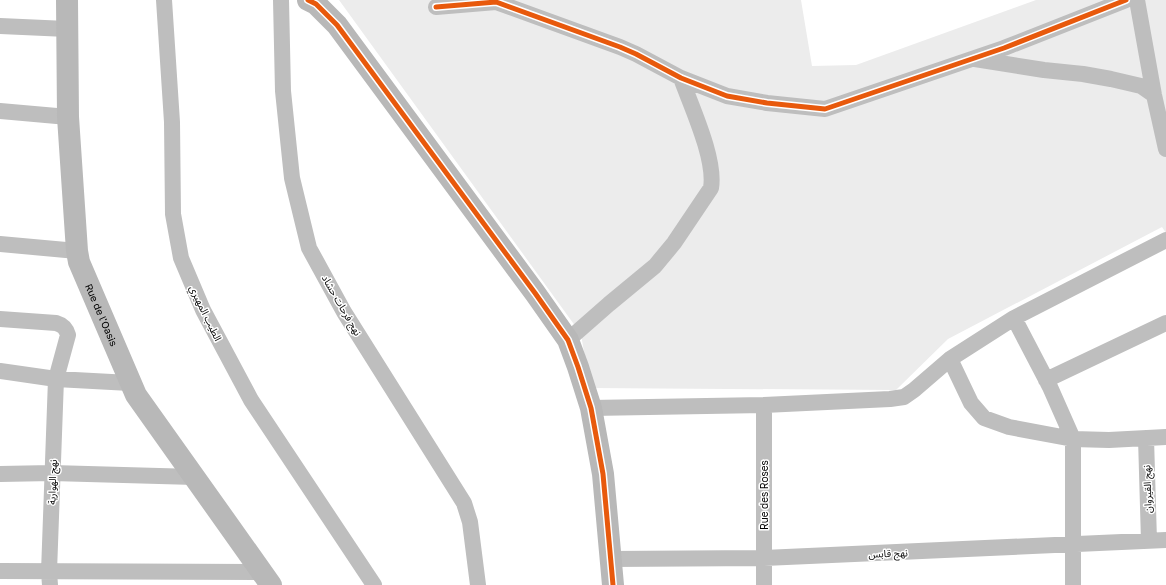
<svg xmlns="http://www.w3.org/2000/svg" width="1166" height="585" font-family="'Golos Text','Noto Sans Arabic',sans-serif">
<rect width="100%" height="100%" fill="#fff"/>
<path fill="#ececec" d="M339,0h462l11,66 44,-1 180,-65h130v233l-4,-6 -214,112 -52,51 -306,-2 -9,-54z"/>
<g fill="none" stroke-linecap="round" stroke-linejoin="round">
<path stroke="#bebebe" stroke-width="16" d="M164,0l8,122 1,92 8,44 22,52 48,90 123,185
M281,0l2,91 9,87 17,70 35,64 120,191 6,19 8,63
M1137,0l17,95 12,54
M436,7l60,-5 124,45 16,7 45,24 46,18 40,7 58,6 179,-61 122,-48
M0,26l67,3
M975,59l69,11 39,4 28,5 30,7 13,9
M0,111l68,6
M0,244l77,7
M1014,318l36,69 23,52v146
M0,319l56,4c7,2 10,5 12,12l-12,44 -7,193 1,13
M568,340l41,-36 46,-38 19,-23 37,-55c5,-29 -20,-82 -30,-110
M950,359l21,44 13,15 25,9 64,12 36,1 57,-3
M0,371l56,8 74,4
M1046,380l120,-57
M764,405v180
M591,408l173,-3 126,-6 14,-2 10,-7 36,-31 64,-41 152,-78
M1146,438l3,103
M0,474l52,-1 143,4
M610,559l154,-1 402,-18
M0,571l262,1"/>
<g stroke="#b8b8b8" stroke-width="22">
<path id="s1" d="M67,0l1,117 9,134 2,11 57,133 135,190"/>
<path d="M308,0l8,4 21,21 198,268 33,47 10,27 13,41 12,66 10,111"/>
</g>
<g stroke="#fff" stroke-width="8">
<path id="cycleway" d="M308,0l8,4 21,21 198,268 33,47 10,27 13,41 12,66 10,111
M436,7l60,-5 124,45 16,7 45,24 46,18 40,7 58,6 179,-61 122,-48"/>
</g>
<use href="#cycleway" stroke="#e8590c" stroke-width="5"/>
</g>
<g text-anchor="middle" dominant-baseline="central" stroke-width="3" stroke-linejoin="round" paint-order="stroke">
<g font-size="10" fill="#000" stroke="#fff">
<text transform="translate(342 305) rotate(60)">نهج فرحات حشاد</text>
<text transform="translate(206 313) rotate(64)">الطيب المهيري</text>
<text stroke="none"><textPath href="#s1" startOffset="320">Rue de l'Oasis</textPath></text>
<text transform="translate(52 482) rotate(-88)">نهج الهوارية</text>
<text transform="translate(1147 489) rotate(-92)">نهج القيروان</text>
<text transform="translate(764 495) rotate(-90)">Rue des Roses</text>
<text transform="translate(888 553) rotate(-2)">نهج قابس</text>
</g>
</g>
</svg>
